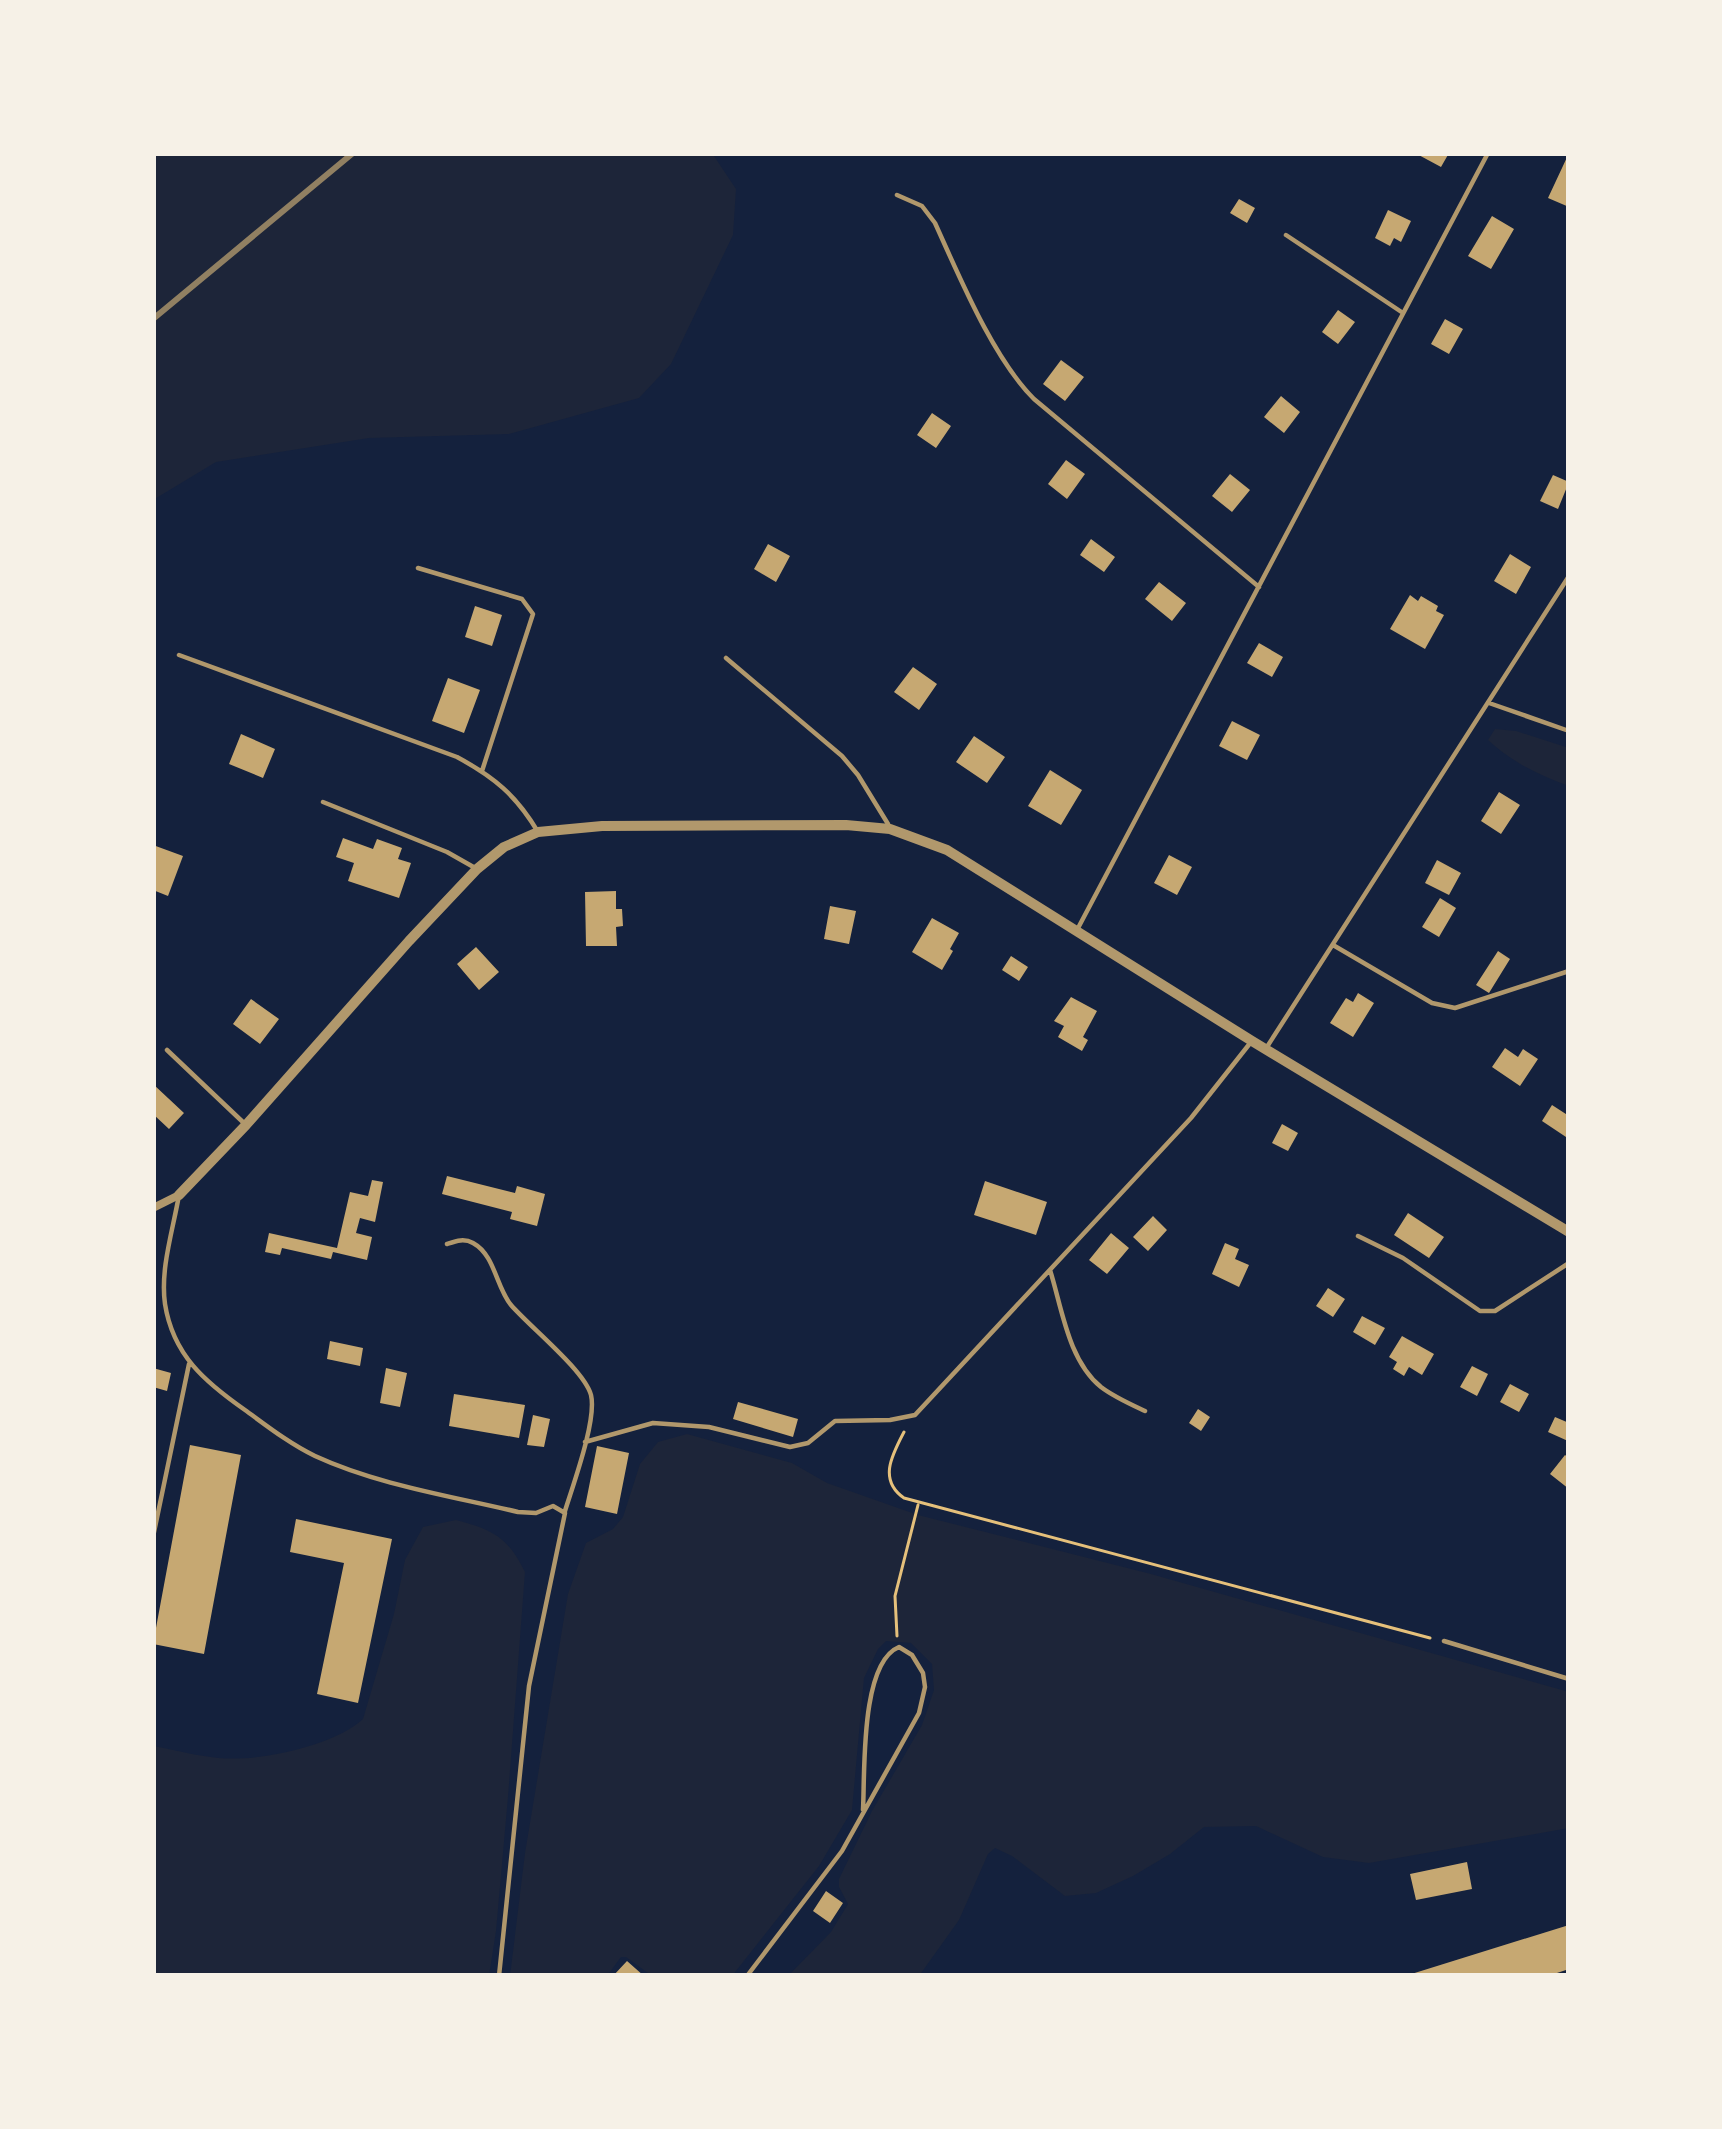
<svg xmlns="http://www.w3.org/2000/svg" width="1722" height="2129" font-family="'Open Sans',sans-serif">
<rect width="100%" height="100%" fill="#14213d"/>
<path fill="#1d2539" d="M153,153h559l24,36 -3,46 -62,129 -32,34 -130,36 -140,4 -153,24 -63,38z
M1495,729l21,2 53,17v38c-29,-10 -59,-25 -81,-46z
M687,1434l105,29 35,20 91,32 233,59 418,118v136l-200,35 -46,-6 -67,-31 -52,1 -34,27 -37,22 -37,17 -31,3 -53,-40 -17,-8 -7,6 -29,66 -40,56h-131l43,-44 17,-28 -9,-17v-8l33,-68 50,-86 12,-35 -2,-26 -21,-21 -25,-2 -8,8 -14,29 -12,132 -33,56 -87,110h-80l-26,-19h-5l-14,19h-97l15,-123 43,-259 18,-51 27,-14 10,-12 17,-53 18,-22z
M456,1520c37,10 52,17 69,52l-17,225 -12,134 -7,45h-336v-230c22,4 44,10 66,12 39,4 115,-12 144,-39l31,-105 11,-54 18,-33z"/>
<path fill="#c6a872" d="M1415,153h34l-8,14z
M1569,153v54l-21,-9z
M1239,199l16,9 -8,15 -17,-10z
M1388,210l23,11 -10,21 -7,-4 -4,8 -15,-8z
M1492,216l22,13 -23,40 -23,-13z
M1338,310l17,12 -17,22 -16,-12z
M1445,319l18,10 -14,25 -18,-10z
M1061,360l23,17 -19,24 -22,-17z
M1281,396l19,16 -16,21 -20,-16z
M932,413l19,13 -15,22 -19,-13z
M1066,460l19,14 -18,25 -19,-15z
M1230,474l20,16 -18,22 -20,-16z
M1553,475l16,7 -11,27 -18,-8z
M1091,539l24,18 -11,15 -24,-17z
M768,544l22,12 -14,26 -22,-13z
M1510,554l21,13 -15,27 -22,-13z
M1159,582l27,21 -14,18 -27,-22z
M1410,595l8,6 3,-5 17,10 -2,5 8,4 -19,34 -35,-20z
M475,606l27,9 -10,31 -27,-9z
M1259,643l24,14 -11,20 -25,-14z
M913,667l24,17 -18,26 -25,-18z
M448,678l32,12 -16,43 -32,-12z
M1232,721l28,14 -13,25 -28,-14z
M241,734l34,15 -12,29 -34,-14z
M974,736l31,21 -18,26 -31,-21z
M1050,770l32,20 -21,35 -33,-19z
M1499,792l21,13 -19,29 -20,-13z
M343,838l30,11 4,-10 25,9 -4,11 13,4 -12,35 -51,-17 6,-18 -18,-6z
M153,845l30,11 -15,40 -15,-6z
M1169,855l23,12 -15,28 -23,-12z
M1437,860l24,13 -12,22 -24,-12z
M616,891v18h6l1,17 -7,1 1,19h-31l-1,-54z
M1440,898l16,10 -17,29 -17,-10z
M830,906l26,5 -7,33 -25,-5z
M932,918l27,15 -9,16 3,2 -11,19 -30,-18z
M476,947l23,25 -20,18 -22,-26z
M1498,951l12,8 -21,34 -13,-8z
M1011,956l17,11 -9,14 -17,-11z
M1358,993l16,10 -21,34 -23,-14 16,-25 7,4z
M1071,997l26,14 -14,26 5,3 -6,11 -24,-14 6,-11 -10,-5z
M251,999l28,20 -19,25 -27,-20z
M1505,1048l13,9 5,-8 15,10 -18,27 -28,-19z
M153,1084l31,29 -15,16 -16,-15z
M1552,1105l17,11v23l-27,-18z
M1282,1124l16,9 -10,18 -16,-8z
M447,1176l68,17 2,-7 28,8 -8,32 -27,-7 2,-7 -70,-18z
M372,1180l11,2 -8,40 -15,-4 -4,15 16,4 -5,23 -34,-8 -2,7 -49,-11 -2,7 -15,-3 4,-19 68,15 13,-56 18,4z
M985,1181l62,21 -11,33 -62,-20z
M1408,1213l36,24 -15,21 -35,-23z
M1153,1216l14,14 -19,21 -15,-14z
M1111,1233l18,15 -22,26 -18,-14z
M1225,1243l14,6 -4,10 14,6 -10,22 -27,-13z
M1328,1288l17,11 -12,18 -17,-11z
M1362,1316l23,12 -10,17 -22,-13z
M1402,1336l32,18 -12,21 -13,-8 -5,9 -11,-7 4,-7 -8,-5z
M330,1341l33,7 -3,18 -33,-7z
M1472,1366l16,8 -11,22 -17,-9z
M153,1368l18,5 -4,18 -14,-4z
M386,1368l21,5 -7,34 -20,-4z
M1510,1384l19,10 -10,18 -19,-10z
M454,1394l71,11 -6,33 -70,-12z
M738,1402l60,17 -5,18 -60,-18z
M1198,1409l12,8 -9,14 -12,-8z
M533,1415l17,4 -6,28 -17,-2z
M1555,1417l14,6 -1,18 -20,-9z
M190,1445l51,10 -37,199 -51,-10z
M597,1446l32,7 -12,61 -32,-7z
M1565,1455l4,3v31l-19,-15z
M296,1519l96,20 -34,164 -41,-9 27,-131 -54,-11z
M1467,1862l5,27 -56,11 -6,-26z
M826,1891l17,12 -13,20 -17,-12z
M1569,1925v44l-21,7h-143z
M627,1961l17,15h-31z"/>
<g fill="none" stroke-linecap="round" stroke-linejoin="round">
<path stroke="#e5c07b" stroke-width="3" d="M904,1432c-12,23 -26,48 0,66l526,140
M897,1636l-2,-40 23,-91"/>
<path stroke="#b1986c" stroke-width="4.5" d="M897,195l25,11 13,17c25,55 58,135 99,176l225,188
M1286,235l117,78
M418,568l104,31 11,15 -51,157
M179,655l278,102c37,20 59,38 81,75
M726,658l116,98 16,19 30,49
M1489,703l80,28
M323,802l124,50 30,17
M1077,930l411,-777
M1333,945l99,58 23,5 114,-37
M167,1050l79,75
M1265,1050l304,-474
M179,1195c-6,35 -19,74 -14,109 8,51 40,78 80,106 22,16 45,34 70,46 63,29 136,40 203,56l18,1 17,-7 12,7 -36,173 -30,290
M1358,1236l45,22 77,53h15l74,-48
M447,1244c9,-3 17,-6 26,-1 22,12 23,44 38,62 19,22 73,65 80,90 6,25 -18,90 -26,116
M1050,1270c12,38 18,90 51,117 13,10 29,17 44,24
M585,1442l68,-19 56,4 81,20 18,-4 27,-22 55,-1 25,-5 276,-297 60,-76
M153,1537l36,-173
M1444,1641l125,38
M747,1976l95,-125 77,-138 6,-26 -2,-14 -11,-18 -13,-8c-39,16 -34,126 -36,163"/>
<path stroke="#b1986c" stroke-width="8" d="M153,1208l26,-13"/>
<path stroke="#b1986c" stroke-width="10" d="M179,1195l67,-70 163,-184 68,-72 27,-22 34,-15 64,-6 244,-1 44,4 57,21 305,191 317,191"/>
<path stroke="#918062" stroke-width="6" d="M153,319l200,-166"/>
</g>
<rect width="1722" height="2129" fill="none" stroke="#f6f1e7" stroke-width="312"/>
</svg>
